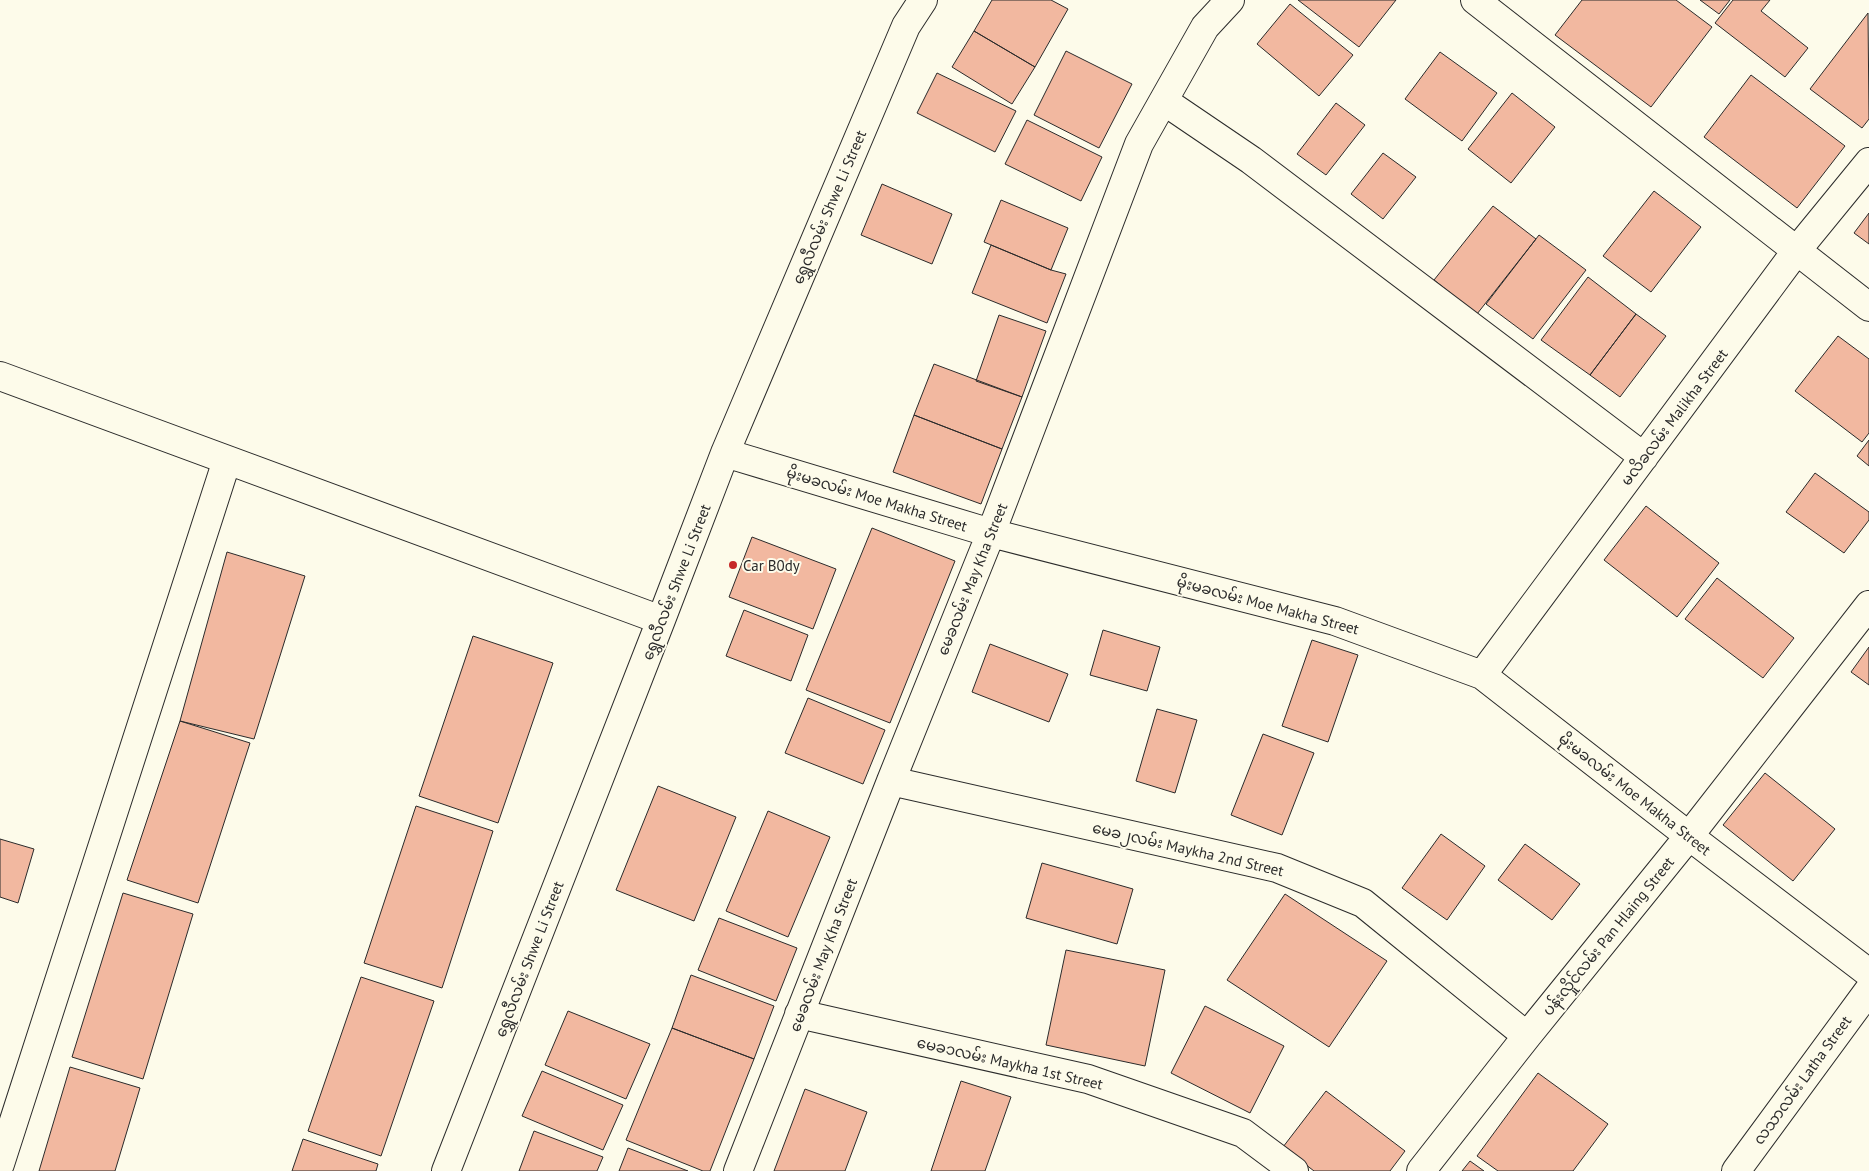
<svg xmlns="http://www.w3.org/2000/svg" width="1869" height="1171" font-family="'PT Sans','Noto Sans Myanmar',sans-serif">
<rect width="100%" height="100%" fill="#fdfbea"/>
<path fill="#f2b8a0" stroke="#2b2b2b" d="M992,0h59l17,9 -33,58 -61,-36z
M1298,0h98l-37,47z
M1582,0h94l36,27 -61,80 -96,-72z
M1700,0h30l-11,14z
M1733,0h37l-9,11 47,37 -23,29 -70,-54z
M1290,4l63,51 -34,41 -62,-52z
M1868,13l1,106 -7,9 -52,-39z
M974,31l61,36 -23,37 -60,-37z
M1066,51l66,33 -33,64 -65,-33z
M1440,52l57,41 -35,48 -57,-42z
M937,73l79,38 -21,41 -78,-39z
M1751,75l94,71 -48,62 -93,-71z
M1512,93l43,34 -44,56 -43,-34z
M1336,103l29,22 -39,50 -29,-21z
M1027,120l75,37 -21,44 -76,-37z
M1383,153l33,24 -33,42 -32,-25z
M882,184l70,30 -20,50 -71,-29z
M1654,191l47,36 -50,65 -48,-36z
M1001,200l67,28 -17,42 -67,-28z
M1493,206l43,33 -59,75 -43,-34z
M1869,213v31l-15,-11z
M1539,235l47,35 -53,69 -47,-35z
M991,245l60,25 15,4 -19,49 -75,-30z
M1588,277l48,37 -46,61 -49,-35z
M1636,314l30,22 -46,61 -30,-22z
M999,315l47,16 -24,66 -46,-16z
M1838,336l31,23v74l-7,9 -67,-51z
M934,364l88,33 -20,52 -88,-34z
M914,415l88,34 -21,55 -88,-32z
M1869,440v26l-12,-10z
M1815,473l54,39v8l-25,33 -58,-41z
M1646,506l73,57 -42,54 -73,-57z
M872,528l83,33 -65,162 -84,-33z
M752,537l84,32 -23,60 -84,-32z
M227,552l78,24 -51,163 -74,-18z
M1717,578l77,60 -31,40 -78,-59z
M744,610l64,25 -17,46 -65,-25z
M1103,630l57,17 -13,44 -57,-16z
M473,636l80,27 -55,160 -79,-27z
M1312,640l46,15 -30,87 -46,-16z
M990,644l78,30 -19,48 -77,-30z
M1869,647v38l-18,-13z
M808,698l77,32 -22,54 -78,-31z
M1157,709l40,11 -22,73 -39,-12z
M180,721l70,22 -52,160 -71,-23z
M1263,734l51,19 -32,82 -51,-20z
M1765,773l70,56 -42,52 -70,-56z
M658,786l78,31 -42,104 -78,-31z
M416,806l77,25 -51,157 -78,-25z
M768,811l62,26 -42,100 -62,-26z
M1441,834l44,32 -38,54 -45,-32z
M0,839l34,10 -16,54 -18,-6z
M1525,844l55,40 -28,36 -54,-40z
M1042,863l91,26 -16,55 -91,-26z
M123,893l70,21 -50,165 -71,-22z
M1285,894l102,67 -58,86 -102,-67z
M719,918l78,30 -21,53 -78,-31z
M1066,950l99,20 -20,96 -99,-21z
M691,975l83,31 -20,53 -82,-31z
M361,977l73,24 -53,155 -73,-25z
M1205,1006l79,40 -34,67 -79,-40z
M568,1011l82,33 -24,55 -81,-34z
M672,1028l82,31 -44,112h-7l-77,-31z
M70,1067l70,21 -25,83h-76z
M542,1071l81,34 -20,45 -81,-34z
M1538,1073l70,51 -35,47h-75l-21,-15z
M961,1081l50,16 -26,74h-54z
M805,1089l62,23 -22,59h-71z
M1326,1091l79,60 -15,20h-76l-31,-24z
M534,1131l69,26 -6,14h-78z
M303,1139l75,25 -2,7h-84z
M628,1148l60,23h-69z
M1470,1161l14,10h-22z"/>
<g fill="none" stroke-linecap="round" stroke-linejoin="round">
<g stroke="#2b2b2b" stroke-width="30">
<path id="minor" d="M1475,0l394,307
M1164,101l87,59 393,297
M0,376l661,244
M725,453l266,80 344,88 147,54 207,161 180,137
M1482,675l315,-425 72,-88
M891,781l386,87 86,35 164,133
M799,1014l289,65 155,54 51,38
M0,1164l227,-704
M446,1171l215,-551 64,-167 181,-427 17,-26
M738,1171l153,-390 100,-248 148,-389 66,-117 25,-27
M1421,1171l106,-135 162,-200 180,-231
M1736,1171l133,-181"/>
</g>
<use href="#minor" stroke="#fdfbea" stroke-width="28"/>
</g>
<circle fill="#c62828" stroke="#fdfbea" stroke-width="2" cx="733" cy="565" r="5"/>
<g text-anchor="middle" dominant-baseline="central" stroke-width="4" stroke-linejoin="round" paint-order="stroke">
<g font-size="15" fill="#2b2b2b" stroke="#fdfbea">
<text transform="translate(829 207) rotate(-67)">ရွှေလီလမ်း Shwe Li Street</text>
<text transform="translate(1674 417) rotate(-53)">မလိခလမ်း Malikha Street</text>
<text transform="translate(877 499) rotate(17)">မိုးမခလမ်း Moe Makha Street</text>
<text transform="translate(972 579) rotate(-68)">မေခလမ်း May Kha Street</text>
<text transform="translate(676 582) rotate(-69)">ရွှေလီလမ်း Shwe Li Street</text>
<text transform="translate(1268 605) rotate(15)">မိုးမခလမ်း Moe Makha Street</text>
<text transform="translate(1635 794) rotate(38)">မိုးမခလမ်း Moe Makha Street</text>
<text transform="translate(1188 849) rotate(13)">မေခ၂လမ်း Maykha 2nd Street</text>
<text transform="translate(1608 936) rotate(-51)">ပန်းလှိုင်လမ်း Pan Hlaing Street</text>
<text transform="translate(823 955) rotate(-69)">မေခလမ်း May Kha Street</text>
<text transform="translate(529 959) rotate(-69)">ရွှေလီလမ်း Shwe Li Street</text>
<text transform="translate(1010 1063) rotate(13)">မေခ၁လမ်း Maykha 1st Street</text>
<text transform="translate(1802 1080) rotate(-54)">လသာလမ်း Latha Street</text>
</g>
<g font-size="15" fill="#2b2b2b" stroke="#fdfbea" text-anchor="start">
<text x="743" y="565">Car B0dy</text>
</g>
</g>
</svg>
